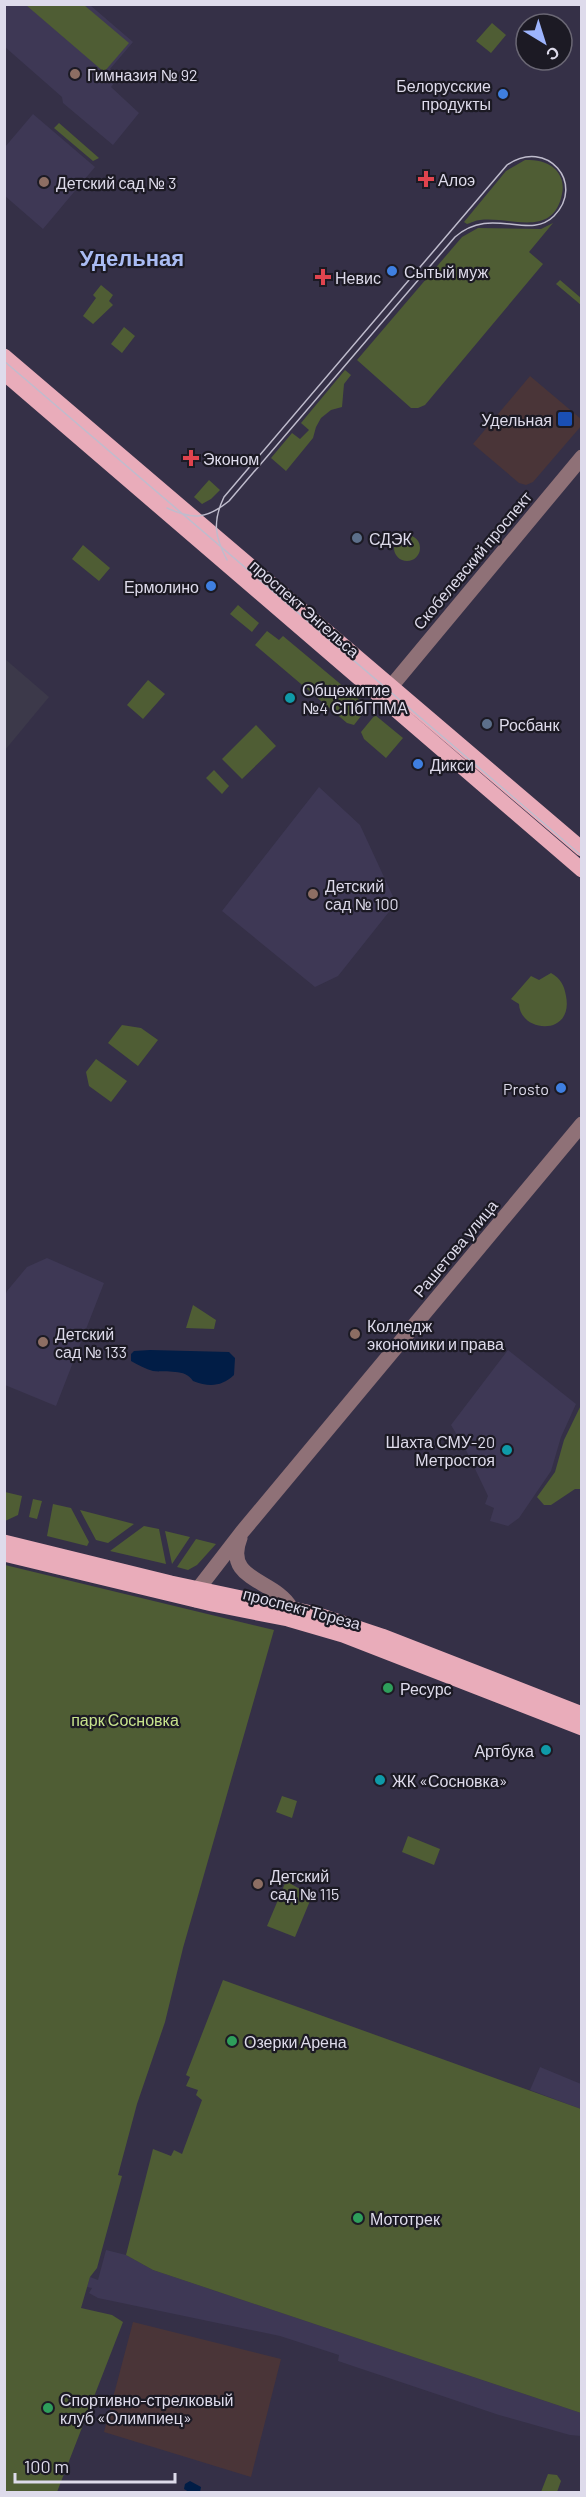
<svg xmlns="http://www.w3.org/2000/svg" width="586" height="2497" font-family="Barlow,sans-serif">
<rect width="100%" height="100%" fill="#353047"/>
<path fill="#4a3538" d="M530,376l51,43 1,6 -49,57 -7,3 -7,-2 -46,-39z
M133,2322l148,37 -30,118 -147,-45z"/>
<path fill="#3e3855" d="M5,5h85l43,37 -23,27 9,8 -8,10 28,26 -26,32 -50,-42 -1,-6 -57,-50z
M33,114l62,53 -52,62 -38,-33v-49z
M319,787l41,38 36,78 -58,73 -23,11 -93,-76z
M47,1258l57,25 -48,123 -51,-21 -1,-86 3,-8 20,-24z
M508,1350l68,54 -15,33 -10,34 -32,47 -11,8 -18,-5 4,-13 -9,-4 3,-8 -22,-46 -15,-25z
M540,2067l41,17v25l-51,-19z
M106,2250l20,5 27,15 428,143v23l-11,-1 -71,-20 -161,-54 1,-6 -59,-19 -182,-38 -9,-5 3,-5 -5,-1 3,-10 8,3z"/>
<path fill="#3c394a" d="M5,659l44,38 -44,53z"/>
<path fill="#4f5d34" d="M26,5h58l45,38 -25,29z
M492,23l14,12 -15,18 -15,-12z
M59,123l40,35 -6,3 -39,-33z
M525,160c12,0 21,1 30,9 7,7 9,16 7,25 -9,45 -52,22 -82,26 -4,0 -9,3 -13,4l-3,-2 42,-51z
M553,223l-24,29 14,12 -118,141 -7,3h-7l-54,-48 105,-123 16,-9 63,1z
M560,280l21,18v7l-25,-21z
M101,285l12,10 -4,6 4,4 -20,19 -10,-8 13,-18 -3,-3z
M124,327l11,9 -13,17 -11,-9z
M345,370l6,5 -7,9 -2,23 -11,3 -10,8 -5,9 -3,11 -27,33 -15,-13 21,-25 8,6 9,-9 -8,-7z
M209,480l11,10 -9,9 -9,5 -8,-7z
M394 548a13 13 0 1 1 26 0a13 13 0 1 1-26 0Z
M83,545l27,23 -11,13 -27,-22z
M238,605l21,18 -7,9 -22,-18z
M267,631l12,9 4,-4 85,71 -14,18 -7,-2 -92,-78z
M148,680l17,14 -22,25 -16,-14z
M375,715l28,23 -17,20 -22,-19 -3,-7z
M256,725l20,21 -34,33 -20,-20z
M214,770l15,16 -7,8 -16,-16z
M551,973c10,6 13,12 15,23 8,41 -46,37 -47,8l-8,-5 20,-23 8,4z
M122,1025l19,3 17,12 -20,26 -30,-23z
M96,1059l31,22 -16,21 -22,-16 -3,-14z
M193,1305l23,15 -2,9 -28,-1z
M581,1405v84h-6l-24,16h-7l-7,-8 18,-25 9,-32z
M5,1492l17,4 -4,19 -13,6z
M33,1499l9,2 -5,18 -8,-2z
M53,1504l18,4 18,34 -2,4 -40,-10z
M80,1510l54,14 -26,19 -12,-3z
M144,1526l15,3 7,35 -56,-13z
M165,1531l25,6 -18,27z
M196,1539l20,5 -19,21 -9,5 -11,-3z
M5,1565l269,65 -91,318 -18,74 -28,82 -19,71 4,1 -25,92 -7,9 -9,31 31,7 11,7 -66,170h-52z
M282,1796l15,5 -5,17 -16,-6z
M408,1836l32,13 -6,16 -32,-13z
M286,1881l26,15 -17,41 -28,-11z
M223,1980l358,129v304l-428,-143 -27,-15 27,-106 18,7 3,-6 8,4 20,-54 -6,-5 2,-5 -12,-4 4,-9 -4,-2z
M548,2474l9,1 4,6 -4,11h-16z"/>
<path fill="#011d46" d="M150,1350l79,2 6,6 -1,17c-13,12 -25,12 -41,6 -8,-13 -26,-8 -40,-10 -7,-2 -15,-6 -22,-10v-7l3,-3z
M190,2481l11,6 -1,5h-11l-5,-3 1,-5z"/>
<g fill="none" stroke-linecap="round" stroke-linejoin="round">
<path stroke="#8f7177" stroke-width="15" d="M384,695l198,-238
M240,1538c-17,43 35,41 51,70l-3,10
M196,1600l2,-11 44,-57 340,-408"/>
<path stroke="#e9acba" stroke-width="15" d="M4,356l578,493
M4,373l578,497
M4,1542l167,41 145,31 66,22 200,78
M4,1554l208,50 76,15 55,16 239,93"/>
<path stroke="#bfbccd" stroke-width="1.5" d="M4,361l578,495
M167,508c26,12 40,11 62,-7l226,-264c36,-32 74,4 99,-21 32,-32 -7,-79 -47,-51l-283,332c-12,25 -9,40 3,63"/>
</g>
<g fill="#8d6e63" stroke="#1c1a24" stroke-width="2">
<circle cx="75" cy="74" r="6"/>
<circle cx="44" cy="182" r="6"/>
<circle cx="313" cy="894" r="6"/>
<circle cx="355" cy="1334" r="6"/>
<circle cx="43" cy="1342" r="6"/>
<circle cx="258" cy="1884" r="6"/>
</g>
<g fill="#3f7fe0" stroke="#1c1a24" stroke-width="2">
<circle cx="503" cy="94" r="6"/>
<circle cx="392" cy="271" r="6"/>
<circle cx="211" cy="586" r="6"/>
<circle cx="418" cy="764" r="6"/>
<circle cx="561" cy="1088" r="6"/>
</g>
<g fill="#e0444e" stroke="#1c1a24" stroke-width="2">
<path d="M423 170h6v6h6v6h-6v6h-6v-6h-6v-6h6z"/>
<path d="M320 268h6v6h6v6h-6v6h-6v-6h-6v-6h6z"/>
<path d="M188 449h6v6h6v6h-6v6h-6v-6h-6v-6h6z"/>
</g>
<rect fill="#1a4fb4" stroke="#1c1a24" stroke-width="2" x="557" y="411" width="16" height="16" rx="3"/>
<g fill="#5c6f8a" stroke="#1c1a24" stroke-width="2">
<circle cx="357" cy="538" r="6"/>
<circle cx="487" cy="724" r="6"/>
</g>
<g fill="#0f9aa8" stroke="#1c1a24" stroke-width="2">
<circle cx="290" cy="698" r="6"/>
<circle cx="507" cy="1450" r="6"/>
<circle cx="546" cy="1750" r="6"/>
<circle cx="380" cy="1780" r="6"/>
</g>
<g fill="#2e9e5b" stroke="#1c1a24" stroke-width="2">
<circle cx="388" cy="1688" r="6"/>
<circle cx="232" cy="2041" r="6"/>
<circle cx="358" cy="2218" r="6"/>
<circle cx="48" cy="2408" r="6"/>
</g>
<g text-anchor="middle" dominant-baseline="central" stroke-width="4.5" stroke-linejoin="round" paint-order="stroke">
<g font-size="16" fill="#dedbeb" stroke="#1c1a24" text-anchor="start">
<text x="87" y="74">Гимназия № 92</text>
<text x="491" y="85" text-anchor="end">Белорусские<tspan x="491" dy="18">продукты</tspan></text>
<text x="438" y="179">Алоэ</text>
<text x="56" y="182">Детский сад № 3</text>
<text x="404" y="271">Сытый муж</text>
<text x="335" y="277">Невис</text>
<text x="552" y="419" text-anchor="end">Удельная</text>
<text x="203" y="458">Эконом</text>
<text x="369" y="538">СДЭК</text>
<text x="199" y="586" text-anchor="end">Ермолино</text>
<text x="302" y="689">Общежитие<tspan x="302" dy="18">№4 СПбГПМА</tspan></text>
<text x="499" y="724">Росбанк</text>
<text x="430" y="764">Дикси</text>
<text x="325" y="885">Детский<tspan x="325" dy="18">сад № 100</tspan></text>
<text x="549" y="1088" text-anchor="end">Prosto</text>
<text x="367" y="1325">Колледж<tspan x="367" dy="18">экономики и права</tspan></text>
<text x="55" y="1333">Детский<tspan x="55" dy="18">сад № 133</tspan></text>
<text x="495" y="1441" text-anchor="end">Шахта СМУ-20<tspan x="495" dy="18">Метростоя</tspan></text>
<text x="400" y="1688">Ресурс</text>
<text x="534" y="1750" text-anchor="end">Артбука</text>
<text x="392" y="1780">ЖК «Сосновка»</text>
<text x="270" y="1875">Детский<tspan x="270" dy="18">сад № 115</tspan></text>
<text x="244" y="2041">Озерки Арена</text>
<text x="370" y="2218">Мототрек</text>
<text x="60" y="2399">Спортивно-стрелковый<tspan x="60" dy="18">клуб «Олимпиец»</tspan></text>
</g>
<g font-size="16" fill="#dedbeb" stroke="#1c1a24">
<text transform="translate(472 560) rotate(-50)">Скобелевский проспект</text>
<text transform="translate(305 608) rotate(41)">проспект Энгельса</text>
<text transform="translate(455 1248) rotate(-50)">Рашетова улица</text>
<text transform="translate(302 1608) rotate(15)">проспект Тореза</text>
</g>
<g font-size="16" fill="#c8e48d" stroke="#1c1a24">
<text x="125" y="1719">парк Сосновка</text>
</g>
<g font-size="22" font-weight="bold" fill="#aabcf3" stroke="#1c1a24">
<text x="132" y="257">Удельная</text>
</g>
</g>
<rect width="586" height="2497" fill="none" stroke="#dedbeb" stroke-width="12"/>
<g transform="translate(544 42) rotate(142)"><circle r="28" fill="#1c1a24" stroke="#6a6774" stroke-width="1.5"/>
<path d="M0-4.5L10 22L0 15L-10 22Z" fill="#9db4fd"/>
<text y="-9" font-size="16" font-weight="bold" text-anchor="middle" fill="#dedbeb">С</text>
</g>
<path d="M15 2473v9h160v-9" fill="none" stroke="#dedbeb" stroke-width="3"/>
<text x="24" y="2473" font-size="18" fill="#dedbeb" stroke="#1c1a24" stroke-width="4.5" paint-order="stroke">100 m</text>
</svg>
